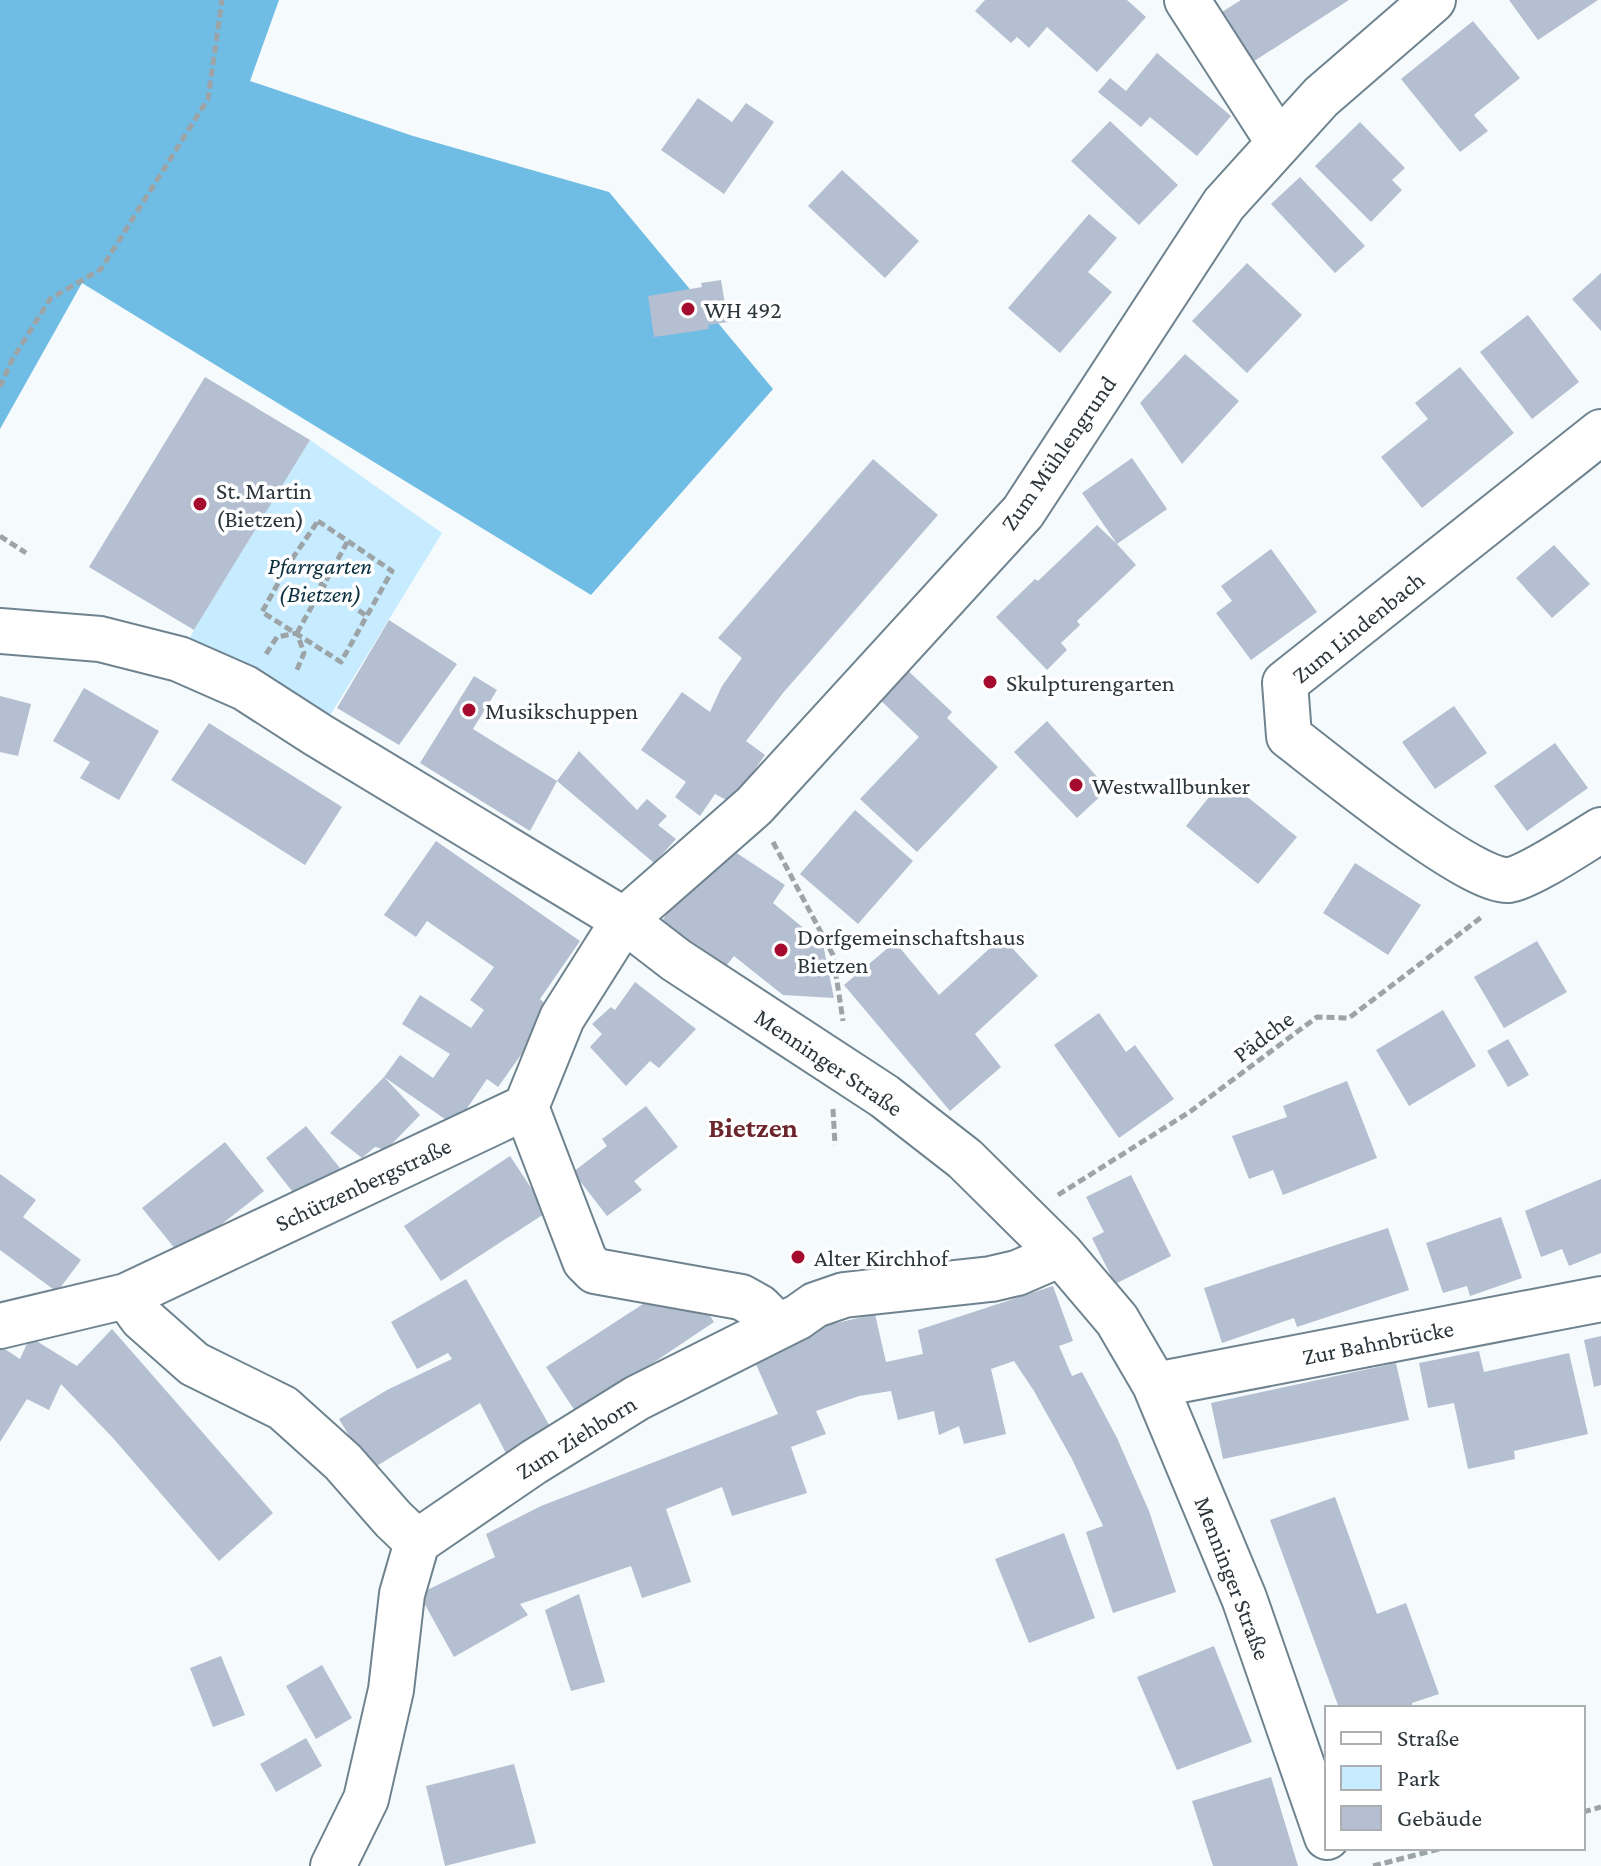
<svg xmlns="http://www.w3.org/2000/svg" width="1601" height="1866" font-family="'Crimson Pro',serif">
<rect width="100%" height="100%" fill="#f5fafc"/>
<path fill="#c7ebff" d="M310,440l132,93 -124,202 -139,-76 15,-29z"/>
<path fill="#6fbce4" d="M0,0h279l-29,81 163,55 196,56 164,197 -182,206 -509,-312 -82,146z"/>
<path fill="#b4bfd1" d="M985,0h142l19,17 -49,55 -50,-45 -18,21 -12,-11 -6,6 -36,-32z
M1241,0h108l-104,67 -31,-50z
M1509,0h89l-60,40z
M1473,21l47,57 -46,37 14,16 -28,21 -59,-73z
M1157,53l74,63 -34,40 -47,-39 -9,10 -43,-35 12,-14 16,13z
M698,98l34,24 14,-19 28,19 -50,72 -63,-44z
M1110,121l68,64 -39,40 -68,-64z
M1360,122l45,46 -13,12 10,10 -31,32 -56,-56z
M842,170l77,71 -34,37 -77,-72z
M1300,177l65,69 -30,27 -64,-69z
M1089,214l28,24 -29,34 24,20 -52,61 -52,-45z
M1247,263l55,52 -55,58 -55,-52z
M1601,273v58l-29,-32z
M721,280l7,42 -20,3 1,4 -55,8 -6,-41 54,-9 -1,-4z
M1528,315l51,67 -47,37 -52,-67z
M1185,354l54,47 -57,63 -42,-61z
M1460,367l54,66 -92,75 -41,-51 47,-38 -13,-16z
M205,377l105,63 -116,190 -105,-63z
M1132,458l35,51 -50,35 19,21 -59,56 3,4 -19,18 6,7 -20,20 -51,-53 39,-38 3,2 59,-56 20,19 -35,-51z
M873,459l65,56 -155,178 -37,48 19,14 -33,48 -17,-9 -15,22 -25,-19 11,-15 -45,-32 41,-58 28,20 12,-26 20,-28 -24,-20z
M1554,545l36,39 -38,34 -36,-40z
M1271,549l46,63 -66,48 -35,-47 16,-12 -11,-15z
M389,620l68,44 -58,81 -62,-37z
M905,668l47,44 -5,6 51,49 -81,85 -57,-53 59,-62 -42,-40z
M474,676l23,14 -24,39 84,52 -27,50 -110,-68z
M84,688l75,43 -40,69 -39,-22 10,-16 -37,-21z
M0,696l31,8 -13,52 -18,-4z
M1454,706l33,47 -52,36 -33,-47z
M1047,721l61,68 -31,29 -63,-66z
M209,723l133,84 -37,58 -134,-85z
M1555,743l33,45 -61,43 -33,-45z
M579,751l58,59 10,-11 20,17 -9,9 18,14 -22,24 -97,-82z
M1224,778l73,59 -39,47 -72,-58z
M855,810l58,51 -55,63 -58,-50z
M436,841l144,100 -40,58 13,11 -55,77 -11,-8 -32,47 -71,-49 16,-22 33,23 17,-24 -48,-30 18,-29 51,33 13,-18 -14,-10 24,-33 -67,-46 -11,16 -32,-22z
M726,846l59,39 -12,18 50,41 11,54 -51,-3 -49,-39 -8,10 -65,-43 22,-37z
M1355,863l66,42 -33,50 -65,-42z
M1002,937l36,39 -63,58 26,33 -51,44 -106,-126 51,-43 44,53z
M1537,941l30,51 -63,36 -30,-51z
M635,982l61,47 -37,39 -9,-7 -24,25 -36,-39 12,-13 -10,-10 19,-17 4,3z
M1443,1010l33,56 -67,40 -33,-56z
M1099,1013l27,39 9,-7 39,54 -55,39 -65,-93z
M1508,1039l21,36 -21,12 -21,-36z
M384,1077l36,38 -34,35 -11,-3 -13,11 -32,-25z
M1347,1081l30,77 -94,37 -10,-25 -24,9 -17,-43 55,-19 -4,-11z
M646,1106l32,41 -44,34 8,9 -35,26 -34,-44 34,-26 -5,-7z
M306,1126l34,42 -41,32 -33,-42z
M225,1142l39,49 -83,65 -39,-48z
M510,1156l37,56 -106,69 -37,-55z
M0,1174l36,26 -13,17 58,43 -24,32 -57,-42z
M1131,1175l40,81 -56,28 -23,-46 12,-6 -18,-35z
M1601,1179v74l-32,13 -7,-17 -21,8 -16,-46z
M1501,1217l21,61 -52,18 -3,-10 -24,7 -17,-50z
M1388,1228l21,62 -112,37 -3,-9 -72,25 -18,-55z
M466,1279l90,158 -46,24 -30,-58 -110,67 -31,-51 48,-29 65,-31 -4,-6 -31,16 -26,-47z
M1053,1286l20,55 -14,5 13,30 10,-4 35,66 32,73 27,81 -63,21 -27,-81 17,-6 -31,-67 -38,-68 -20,-30 -23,8 15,65 -42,10 -5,-18 -20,9 -5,-24 -36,9 -7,-29 -32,5 -43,15 10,23 -35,13 16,46 -75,23 -10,-29 -56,22 25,73 -49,16 -11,-32 -111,38 8,11 -74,42 -35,-63 76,-37 -9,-23 55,-28 237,-92 -27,-61 35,-18 89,-21 11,48 37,-8 -5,-24z
M643,1304l62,4 9,14 -137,92 -31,-47z
M112,1329l161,184 -54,48 -106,-123 -52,-54 -12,26 -22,-11 -27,43v-96l20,13 10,-22 47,29z
M1601,1336v49l-7,2 -10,-47z
M1479,1351l5,21 85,-19 19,81 -74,17 1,8 -47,10 -14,-66 -26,5 -9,-45z
M1396,1363l13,57 -186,39 -12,-56z
M1335,1497l42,117 29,-11 33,91 -27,9 1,5h-74l-69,-188z
M1064,1533l31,85 -66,25 -34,-84z
M579,1594l26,88 -34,9 -26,-81z
M1214,1646l38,96 -75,28 -40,-93z
M221,1656l24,59 -32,12 -23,-59z
M322,1665l30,53 -36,21 -30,-53z
M306,1738l16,28 -46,26 -16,-28z
M514,1764l22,79 -91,23 -19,-80z
M1271,1777l27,89h-85l-21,-65z"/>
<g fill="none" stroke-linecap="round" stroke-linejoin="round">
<g stroke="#6f838f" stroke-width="48">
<path id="minor" d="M1187,0l92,143
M1601,432l-316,251 4,53c34,26 184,149 220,144 20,-3 72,-38 92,-50
M0,631l100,8 79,20 66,29 73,47 306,185 52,40 208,136 81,63 96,95 56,66 38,65 89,213 83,239
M526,1107l59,154 10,10 146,26 18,10 19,19
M126,1296l16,22 52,46 89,44 60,54 50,57 24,23
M0,1326l126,-30 400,-189 36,-89 62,-98 130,-114 269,-294 201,-308 97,-107 112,-97
M1155,1385l446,-86
M333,1866l33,-67 25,-109 11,-96 15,-52 117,-80 103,-64 161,-81 17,-12 29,-10 147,-16 26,-6 44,-19"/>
</g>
<path stroke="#9da4a7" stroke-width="5" stroke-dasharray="8 4" stroke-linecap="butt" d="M0,387l12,-27 38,-61 51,-30 107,-170 14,-99
M318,521l74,50 -51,91 -79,-50 28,-50z
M0,536l26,17
M290,562l78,55
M297,633l52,-94
M266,654l11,-17 20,-4 7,20 -8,19
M773,842l60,113 10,66
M833,1109l2,36
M1058,1195l133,-84 126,-94 32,1 134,-102
M1583,1812l18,-5
M1373,1866l70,-18"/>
<use href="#minor" stroke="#fff" stroke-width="44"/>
</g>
<g fill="#a50a2f" stroke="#fff" stroke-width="3">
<circle cx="688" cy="309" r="8"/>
<circle cx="200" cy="504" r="8"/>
<circle cx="990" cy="682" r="8"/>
<circle cx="469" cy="710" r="8"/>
<circle cx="1076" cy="785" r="8"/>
<circle cx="781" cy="950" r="8"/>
<circle cx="798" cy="1257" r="8"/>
</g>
<g text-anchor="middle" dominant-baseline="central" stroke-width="7" stroke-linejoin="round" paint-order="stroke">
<g font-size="24" fill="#2d363b" stroke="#fff" text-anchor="start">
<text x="704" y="309">WH 492</text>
<text x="216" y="490">St. Martin<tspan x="216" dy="28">(Bietzen)</tspan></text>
<text x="1006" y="682">Skulpturengarten</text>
<text x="485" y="710">Musikschuppen</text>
<text x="1092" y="785">Westwallbunker</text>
<text x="797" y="936">Dorfgemeinschaftshaus<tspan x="797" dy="28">Bietzen</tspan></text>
<text x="814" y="1257">Alter Kirchhof</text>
</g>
<g font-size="24" fill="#2d363b" stroke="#fff">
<text transform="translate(1058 453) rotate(-55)">Zum Mühlengrund</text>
<text transform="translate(1358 627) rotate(-39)">Zum Lindenbach</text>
<text transform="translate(1263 1036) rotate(-37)">Pädche</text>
<text transform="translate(829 1062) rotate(34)">Menninger Straße</text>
<text transform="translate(363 1184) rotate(-25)">Schützenbergstraße</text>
<text transform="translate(1378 1342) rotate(-11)">Zur Bahnbrücke</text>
<text transform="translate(576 1437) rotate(-32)">Zum Ziehborn</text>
<text transform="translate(1233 1578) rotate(69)">Menninger Straße</text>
</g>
<g font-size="24" font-style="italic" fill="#0a2f3f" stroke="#fff">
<text x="320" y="565">Pfarrgarten<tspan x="320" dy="28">(Bietzen)</tspan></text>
</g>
<g font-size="28" font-weight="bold" fill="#6b252b" stroke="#fff">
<text x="753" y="1127">Bietzen</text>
</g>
</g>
<rect x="1325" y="1706" width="260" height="144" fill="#ffffff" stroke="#abafb1" stroke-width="2"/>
<rect x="1341" y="1732" width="40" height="12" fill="#ffffff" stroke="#abafb1" stroke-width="2"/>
<text x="1397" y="1746" font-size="24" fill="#2d363b">Straße</text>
<rect x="1341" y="1766" width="40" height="24" fill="#c7ebff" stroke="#abafb1" stroke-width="2"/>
<text x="1397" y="1786" font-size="24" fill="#2d363b">Park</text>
<rect x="1341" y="1806" width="40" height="24" fill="#b4bfd1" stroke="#abafb1" stroke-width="2"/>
<text x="1397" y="1826" font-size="24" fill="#2d363b">Gebäude</text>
</svg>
